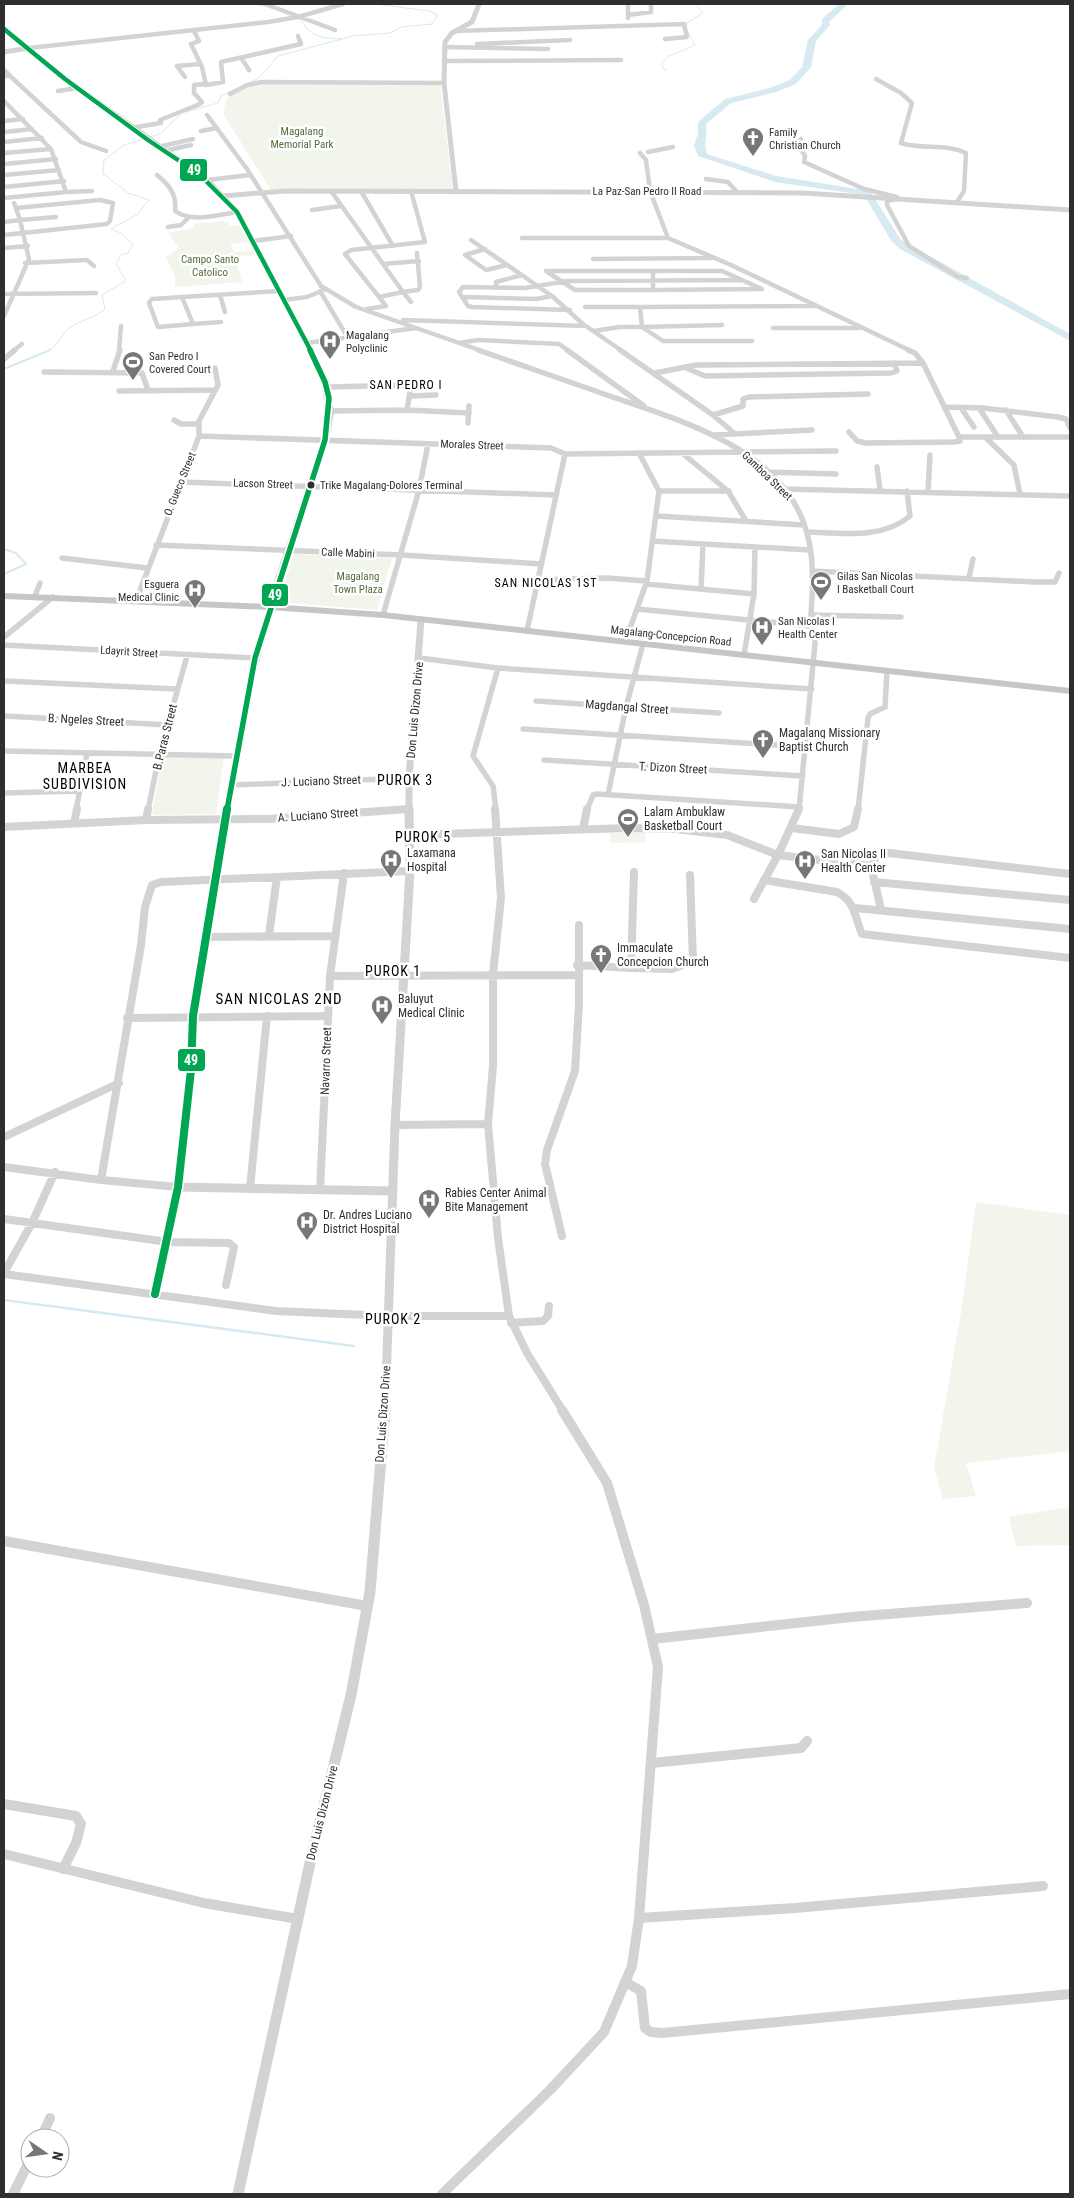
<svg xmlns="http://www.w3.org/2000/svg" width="1074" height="2198" font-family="'Roboto Condensed',sans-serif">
<rect width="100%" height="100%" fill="#fff"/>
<path fill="#f1f5eb" d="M270,83l170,2 13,105h-182l-48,-76 4,-16 21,-12z
M222,221l6,1 2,4 9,-1 10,17 -19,2 4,8 19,-1 2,4 -25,3 1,4 5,-1 6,21 -67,5v-11l-9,-19 13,-9 -11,-15 26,-5 -1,-4z
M294,554l98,4 -15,52 -98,-8z
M162,757h62l-8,57 -64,1z
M645,832l1,10 -35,1 -1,-10z
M976,1202l94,13v236l-104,12 10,33 -33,3 -9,-32 28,-160z
M1070,1507v38l-54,1 -7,-29z"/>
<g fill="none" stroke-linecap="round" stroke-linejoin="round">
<path stroke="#d7eaf2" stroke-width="1" d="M253,4l13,2
M299,18c14,20 20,20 43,21
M686,26l2,-4 15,-9 -7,-9
M666,70l-3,-1 -1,-6 5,-6 28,-12 -7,-13
M186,112l32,-9 3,-7 38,-18 19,-22 75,-20 37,-3 11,-6 31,-3 6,-9 -8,-4 -56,-7
M47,351c10,-4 12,-12 19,-20 10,-10 28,-12 39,-22l-3,-14 24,-14 -10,-17 5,-9 7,-2 5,-9 -12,-11 -10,-4 27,-15 11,-14 -21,-7 -25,-19 1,-14 20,-15 36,-11 21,-20"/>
<path stroke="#d7eaf2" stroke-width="2" d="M4,369l46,-19
M4,549l12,4 10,11 -22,10"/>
<path stroke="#d7eaf2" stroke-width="2.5" d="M4,1300l350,46"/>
<path fill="#d7eaf2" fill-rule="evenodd" d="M839,4h9l-19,18 1,3 -14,16 -5,26 -15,17 -20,8 -45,11 -25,21c2,12 -3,19 1,30l69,22 94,15 31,49 169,94v7l-170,-92 -8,-7 -28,-47 -89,-13 -77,-26 -4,-11 4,-11v-12l27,-23 45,-11 20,-8 12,-13 6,-27 14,-15v-6z"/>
<path stroke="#d3d3d3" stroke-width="4.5" d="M265,4l70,26
M628,4v14
M628,15l23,-3v-8
M194,31l5,10 -8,3 11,23 4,18 17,-3 -2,-20 80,-18 -3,-8
M455,31l229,-7 3,13 -22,2
M477,44l93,-4
M444,47l104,2
M29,48l239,-26 30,-5 45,-13
M242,59l7,11
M444,61l177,-1
M9,75l72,67 25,9
M185,77l-8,-11 23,-2
M876,79l25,14 11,10 -11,40c21,7 44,0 65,10l-2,38 -7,11
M58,91l19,-3
M230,94l17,-9 15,-3 182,1
M4,101l47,48 15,43 -62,6
M207,115l40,54 74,117 35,21 126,44
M4,121l19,-2
M131,128l30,-5 -1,-3 40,-16 2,-2 -8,-9v-8l11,-1
M201,131l16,-3
M4,132l28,-3
M801,139l-4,4 8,13 -1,6 60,27 33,8
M4,142l38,-4
M158,147l35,-8
M164,151l27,-6
M648,152l25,-5
M4,153l47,-4
M640,153l6,7 4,31 18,47 63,27 180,86
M4,164l52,-5
M4,175l55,-5
M157,175c12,10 20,19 18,36 17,12 43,4 62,1
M706,179l22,3 9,10
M207,180l43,-5
M4,187l60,-6
M331,191l72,101 15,-2 2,-3 -3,-34
M361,191l32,55
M66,192l26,-1
M897,199l-10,2v4l22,41 49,31 9,1
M14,203l6,17 36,-3
M312,210l29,-4
M4,222l16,-2 9,39 -25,57
M168,227l13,-2 7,-7
M4,235l103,-11 3,-3 3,-18 -13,-3 -84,8
M522,238h146
M471,240l81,56 32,29
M253,241l38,-5
M4,248l24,-2
M485,249l-20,6 21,15 21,-5
M593,259l118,-1
M25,263l62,-3 7,6
M383,264l36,-3
M653,271h69l40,18 -109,1
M653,271v19
M653,271h-107l29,19h78
M496,288v-6l26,-7
M320,291l28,47
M4,294l92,-1
M220,295l5,17
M182,297l11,27 -35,3 -9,-24 3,-4z
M182,297l97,-6
M379,297l-34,-43 6,-4 74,-8 -14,-51
M464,297l72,2 16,-3
M284,300l23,-3 17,-7
M585,307h55
M367,309l19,-3 -7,-9 24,-5 8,10
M570,310l-98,-3 -4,-1 -9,-14 4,-5 62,1 42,-7 175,-1
M403,320l183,6 36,25
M193,324l28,-2
M642,327l21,14h89
M642,327l80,-2
M773,328h86
M594,331l25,-4h23l-2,-20 174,-1
M307,343l109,-15
M459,343l19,-3 81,4 10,7
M13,351l9,-7
M119,351l2,-25"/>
<path stroke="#d3d3d3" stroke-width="5.5" d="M478,350c42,15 84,29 126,44 69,24 170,51 199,127 13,33 10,70 7,105l6,7 -17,177
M567,350l77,56
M620,350l93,65 21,18
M908,350l7,3 8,10 36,74h111
M4,359l11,-9
M684,367l21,9 186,-3 6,-2 -3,-8
M113,371l7,-21
M44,372l98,1 6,17
M655,373l41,-8 227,-2
M327,387l84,-2 -4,25 -77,1
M119,391l96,-1
M411,396l25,-1
M944,407l39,1 75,9 8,2 4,9
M961,408l13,19
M979,408l19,29
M407,410l62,3
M1006,410l17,27
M713,415l30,-9v-7l6,-2 119,-3
M174,420l7,4h17
M468,423l1,-17
M849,432l8,9 9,2 88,-1 6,-1 -1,-4
M715,435l97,-5
M199,436l352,12 14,6 271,-3
M985,437l29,28 6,29
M682,453l46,38 18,30
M877,467l3,23
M765,472l71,2
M180,482l376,13
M784,489l286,7
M659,491h70
M928,492l2,-37
M657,516l147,9
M807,532c34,1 75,8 103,-16l-3,-25
M652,541l158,9
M156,545l246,10 139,9
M62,558l85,10
M812,571l222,11h21l4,-9
M969,578l4,-19
M538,580l69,-2 40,3
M646,584l108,10
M701,589l2,-45
M35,596l5,-13
M136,601l63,-165v-15l19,-36 -3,-17
M637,609l173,17
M383,615l36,-125 9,-46
M811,615l90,2
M527,631l38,-177
M4,637l49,-40
M625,642l22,-61 12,-90 -20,-38
M4,645l251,13
M744,655l10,-61 1,-47
M419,658l79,10 314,21
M4,681l173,8
M536,701l183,12
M4,716l165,9
M523,729l283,18
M4,751l231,5
M544,760l259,16
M232,785l177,-7
M4,793l75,-2
M608,795l18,-88 17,-63
M76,810l11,-56
M148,810l11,-54 28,-100
M393,810l16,-1
M496,810l-3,-24 -20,-30 25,-88
M587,810l6,-15 4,-1 203,13
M858,810l10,-92 2,-4 15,-7 2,-36"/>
<path stroke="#d3d3d3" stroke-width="8" d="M495,809l6,89 -8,76v92l-5,58 10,114 11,78 18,37 36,58
M146,820l2,-11
M74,823l3,-14
M4,827l142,-7 122,-1 141,-10
M792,828l47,6 15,-7 4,-18
M583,829l4,-20
M409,835l219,-7 47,1 52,6 51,20 93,11 6,-11 12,-2 181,21
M871,866l10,43
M764,880l73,12c19,10 17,24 25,42l208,24
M874,882l196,18
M754,899l24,-44 21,-46
M855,908l215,21
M269,935l8,-58
M206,937l128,-1
M577,965l54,3 3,-96
M631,968l41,1 21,-8 -3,-86
M330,976l248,-1
M127,1018l201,-2
M395,1125l93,-1
M4,1137l115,-54
M4,1167l97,13 77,7 -23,107
M101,1180l40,-235 4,-38 7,-22 9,-3 249,-11
M250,1188l17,-172
M320,1190l10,-214 14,-103
M4,1219l164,23 61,1 5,4 -8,38
M562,1236l-17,-72 2,-14 28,-79 4,-67v-79
M4,1273l28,-50 23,-51
M4,1274l272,37 112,5h121
M511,1323l32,-2 5,-5 1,-10"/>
<path stroke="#d3d3d3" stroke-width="10" d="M4,1541l363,65
M652,1639l199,-22 176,-14
M652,1763l149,-15 6,-7
M4,1804l72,12 5,8 -5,19 -13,26
M4,1854l200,49 94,16
M639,1918l156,-10 248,-22
M625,1982l16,9 4,37 6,4 11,1 408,-39
M41,2138l9,-20
M13,2194l17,-34
M442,2194l108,-104 54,-58 28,-66 7,-48 19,-251 -14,-62 -37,-122 -45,-73"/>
<path stroke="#d3d3d3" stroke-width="5" d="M4,52l25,-4
M4,70l5,5 -5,1
M456,191l-12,-108 1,-41 7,-9 20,-11 7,-18
M223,196l62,-5 518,2 267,17"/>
<path stroke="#d3d3d3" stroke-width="7" d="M227,810l22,-122 21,-81
M409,810v-32l12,-158"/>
<path stroke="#d3d3d3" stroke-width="9" d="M227,809l-34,207 -2,54 -13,117 215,4
M385,1411l10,-286 15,-254 -1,-62"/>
<path stroke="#d3d3d3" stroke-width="11" d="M238,2194l72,-331 41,-168 19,-103 15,-182"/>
<path stroke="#ccc" stroke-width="5.5" d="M4,29l61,50 142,101 30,32 74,139"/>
<path stroke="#ccc" stroke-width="8" d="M270,607l55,-167 5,-29 -5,-29 -15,-32"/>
<path fill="#c6c6c6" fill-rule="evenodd" d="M4,593l266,11 113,8 687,76v6l-687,-76 -113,-8 -266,-11z"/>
<g stroke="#fff" stroke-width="6">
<path id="bus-1-far2" d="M4,29l61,50 83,61 51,34 38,38 74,139"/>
</g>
<g stroke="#fff" stroke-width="9">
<path id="bus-1-far1" d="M227,810l28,-152 70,-218 4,-42 -4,-16 -15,-32"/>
</g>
<g stroke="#fff" stroke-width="11">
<path id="bus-1" d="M155,1294l23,-107 13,-117 2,-54 34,-207"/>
</g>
<use href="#bus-1-far2" stroke="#00a651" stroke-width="4.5"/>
<use href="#bus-1-far1" stroke="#00a651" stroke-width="5.5"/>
<use href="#bus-1" stroke="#00a651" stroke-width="8"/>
</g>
<defs>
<g id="church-pin" transform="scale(1.125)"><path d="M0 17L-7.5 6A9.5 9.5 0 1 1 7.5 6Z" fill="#777" stroke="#fff"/><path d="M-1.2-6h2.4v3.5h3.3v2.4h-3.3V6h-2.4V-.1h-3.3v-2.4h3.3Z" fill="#fff"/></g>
<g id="hospital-pin" transform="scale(1.125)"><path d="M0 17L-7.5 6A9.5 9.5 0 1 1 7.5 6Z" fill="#777" stroke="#fff"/><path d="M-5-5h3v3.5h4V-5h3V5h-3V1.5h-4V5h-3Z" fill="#fff"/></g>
<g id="stadium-pin" transform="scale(1.125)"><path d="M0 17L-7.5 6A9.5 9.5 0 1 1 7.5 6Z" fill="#777" stroke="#fff"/><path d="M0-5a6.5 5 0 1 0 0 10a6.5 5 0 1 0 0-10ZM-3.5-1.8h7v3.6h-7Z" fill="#fff"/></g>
</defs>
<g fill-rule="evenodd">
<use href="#church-pin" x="753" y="138"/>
<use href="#hospital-pin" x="330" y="341"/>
<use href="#stadium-pin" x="133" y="362"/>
<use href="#stadium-pin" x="821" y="582"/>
<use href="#hospital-pin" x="195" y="590"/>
<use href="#hospital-pin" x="762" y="627"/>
<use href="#church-pin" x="763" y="740"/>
<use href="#stadium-pin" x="628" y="819"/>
<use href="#hospital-pin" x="391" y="860"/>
<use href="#hospital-pin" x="805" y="861"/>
<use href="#church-pin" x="601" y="955"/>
<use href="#hospital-pin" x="382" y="1006"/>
<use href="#hospital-pin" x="429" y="1200"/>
<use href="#hospital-pin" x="307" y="1222"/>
</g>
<circle fill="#2e2e2e" stroke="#fff" stroke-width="2" cx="311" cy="485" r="4.5"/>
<g text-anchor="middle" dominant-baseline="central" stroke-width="5" stroke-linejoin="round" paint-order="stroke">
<g font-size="11" fill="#556c39" stroke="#fff">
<text x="302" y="131">Magalang<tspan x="302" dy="13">Memorial Park</tspan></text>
<text x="210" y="259">Campo Santo<tspan x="210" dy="13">Catolico</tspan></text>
<text x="358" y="576">Magalang<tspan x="358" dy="13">Town Plaza</tspan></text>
</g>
<g font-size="11" fill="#2e2e2e" stroke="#fff" text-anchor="start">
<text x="769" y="132">Family<tspan x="769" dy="13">Christian Church</tspan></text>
<text x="346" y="335">Magalang<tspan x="346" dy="13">Polyclinic</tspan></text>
<text x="149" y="356">San Pedro I<tspan x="149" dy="13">Covered Court</tspan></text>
<text x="837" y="576">Gilas San Nicolas<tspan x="837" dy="13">I Basketball Court</tspan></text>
<text x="179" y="584" text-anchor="end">Esguera<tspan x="179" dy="13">Medical Clinic</tspan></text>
<text x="778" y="621">San Nicolas I<tspan x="778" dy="13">Health Center</tspan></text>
</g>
<g font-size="11" fill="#2e2e2e" stroke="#fff">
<text x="647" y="191">La Paz-San Pedro II Road</text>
<text transform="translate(472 445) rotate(2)">Morales Street</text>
<text transform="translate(767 476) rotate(44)">Gamboa Street</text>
<text transform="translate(180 484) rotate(-68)">O. Gueco Street</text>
<text transform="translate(263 484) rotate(2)">Lacson Street</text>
<text transform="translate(348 553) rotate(2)">Calle Mabini</text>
<text transform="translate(671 636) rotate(6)">Magalang-Concepcion Road</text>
<text transform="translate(129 652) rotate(4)">Ldayrit Street</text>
</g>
<g font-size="11" fill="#2e2e2e" stroke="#fff" text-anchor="start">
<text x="320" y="485">Trike Magalang-Dolores Terminal</text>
</g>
<g font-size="12" letter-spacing="1" fill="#000" stroke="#fff">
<text x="406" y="385">SAN PEDRO I</text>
<text x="546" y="583">SAN NICOLAS 1ST</text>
</g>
<g font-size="12" fill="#2e2e2e" stroke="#fff">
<text transform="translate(627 707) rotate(4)">Magdangal Street</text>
<text transform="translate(415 710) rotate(-85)">Don Luis Dizon Drive</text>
<text transform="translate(86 720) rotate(3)">B. Ngeles Street</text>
<text transform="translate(165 737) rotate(-76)">B.Paras Street</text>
<text transform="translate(673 768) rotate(3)">T. Dizon Street</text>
<text transform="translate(321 781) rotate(-2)">J. Luciano Street</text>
<text transform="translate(318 815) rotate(-4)">A. Luciano Street</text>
<text transform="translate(326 1061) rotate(-88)">Navarro Street</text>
<text transform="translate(383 1414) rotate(-86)">Don Luis Dizon Drive</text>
<text transform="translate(322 1813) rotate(-76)">Don Luis Dizon Drive</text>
</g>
<g font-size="12" fill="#2e2e2e" stroke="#fff" text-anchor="start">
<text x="779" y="733">Magalang Missionary<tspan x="779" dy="14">Baptist Church</tspan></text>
<text x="644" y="812">Lalam Ambuklaw<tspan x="644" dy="14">Basketball Court</tspan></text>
<text x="407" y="853">Laxamana<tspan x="407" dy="14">Hospital</tspan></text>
<text x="821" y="854">San Nicolas II<tspan x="821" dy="14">Health Center</tspan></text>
<text x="617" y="948">Immaculate<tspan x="617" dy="14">Concepcion Church</tspan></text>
<text x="398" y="999">Baluyut<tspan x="398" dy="14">Medical Clinic</tspan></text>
<text x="445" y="1193">Rabies Center Animal<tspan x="445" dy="14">Bite Management</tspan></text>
<text x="323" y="1215">Dr. Andres Luciano<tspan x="323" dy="14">District Hospital</tspan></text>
</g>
<g font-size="14" letter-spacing="1" fill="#000" stroke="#fff">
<text x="85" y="768">MARBEA<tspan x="85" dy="16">SUBDIVISION</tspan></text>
<text x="405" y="780">PUROK 3</text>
<text x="423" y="837">PUROK 5</text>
<text x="393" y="971">PUROK 1</text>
<text x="393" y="1319">PUROK 2</text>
</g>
<g font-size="15" letter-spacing="1" fill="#000" stroke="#fff">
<text x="279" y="999">SAN NICOLAS 2ND</text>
</g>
</g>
<g stroke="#fff" stroke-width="2">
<rect x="179" y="158" width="29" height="24" rx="5" fill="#00a651"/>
<rect x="261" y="583" width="28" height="24" rx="5" fill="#00a651"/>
<rect x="177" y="1048" width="29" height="24" rx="5" fill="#00a651"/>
</g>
<g font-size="14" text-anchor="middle" font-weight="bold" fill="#fff">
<text x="194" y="175">49</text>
<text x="275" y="600">49</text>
<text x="191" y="1065">49</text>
</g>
<rect width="1074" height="2198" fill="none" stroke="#2e2e2e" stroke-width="10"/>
<g transform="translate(45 2153) rotate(103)"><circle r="24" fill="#ffffff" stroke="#ababab"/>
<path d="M0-4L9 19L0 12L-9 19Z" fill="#777777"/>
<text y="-8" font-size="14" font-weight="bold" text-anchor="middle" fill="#2e2e2e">N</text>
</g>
</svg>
